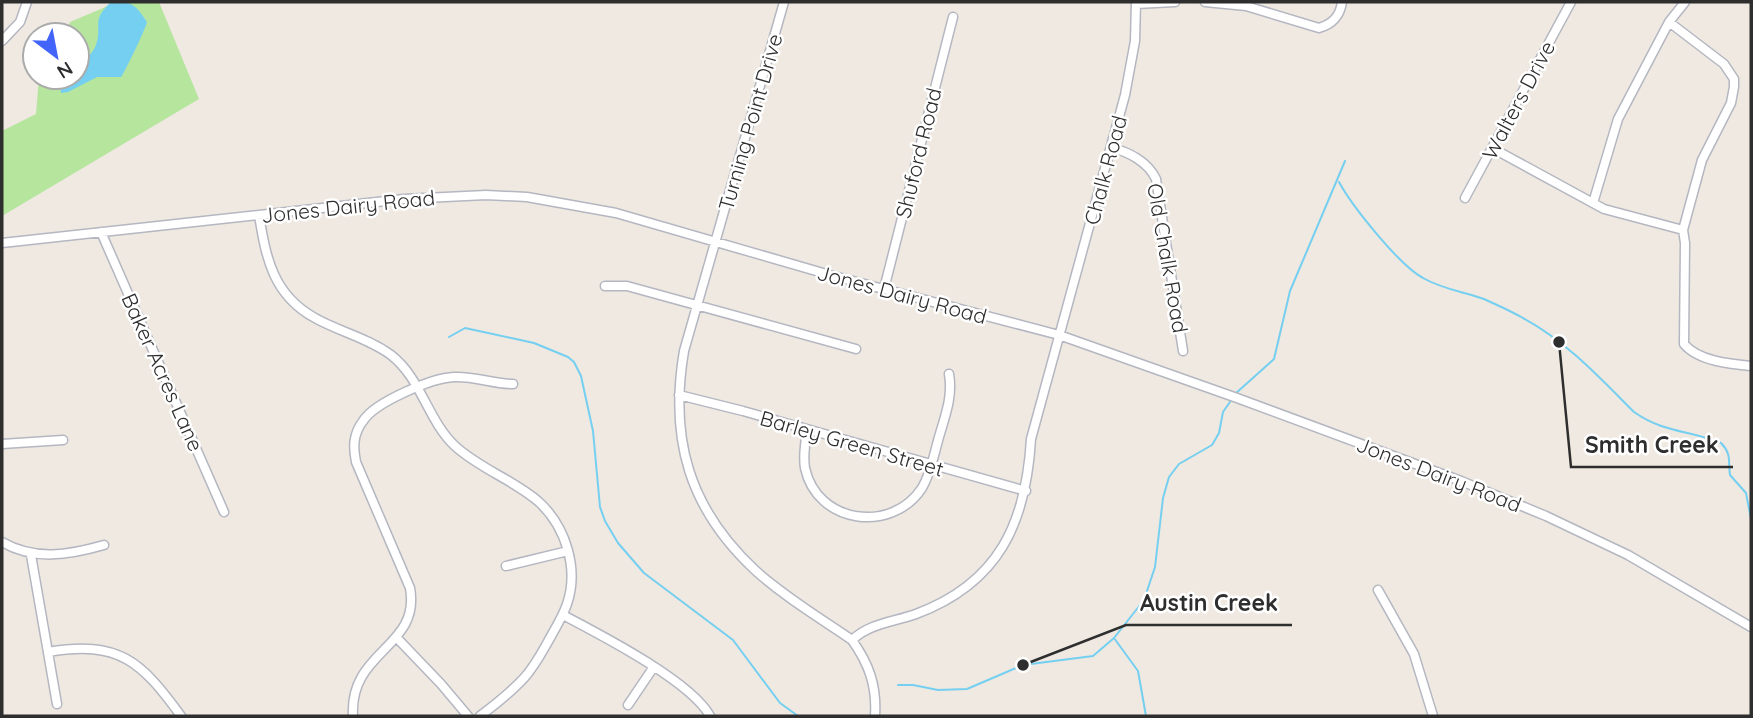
<svg xmlns="http://www.w3.org/2000/svg" width="1753" height="718" font-family="Quicksand,sans-serif">
<rect width="100%" height="100%" fill="#efe9e1"/>
<path fill="#b6e59e" d="M117,2h42l40,97 -197,117v-85l34,-17 3,-37h38v-42h-11l4,-13z"/>
<path fill="#75cff0" d="M111,2c22,0 24,2 36,20 -1,6 -23,52 -26,55h-24l-29,15 -7,1 -1,-7 8,-9h9v-9c7,-7 15,-13 19,-23 7,-21 -6,-23 15,-43z"/>
<g fill="none" stroke-linecap="round" stroke-linejoin="round">
<path stroke="#75cff0" stroke-width="2" d="M1339,182c13,24 60,83 84,96 19,11 41,14 61,21 13,6 27,12 39,19 43,23 77,60 111,94 30,21 55,18 87,31 11,11 7,19 9,32l16,18 5,26
M449,337l16,-9 69,15 34,14 6,5 7,14 12,55 7,76 5,14 13,22 26,30 89,67 47,63 18,13
M1235,394l39,-35 16,-68 55,-130
M1114,638l24,33 8,45
M898,685h15l25,5 29,-1 56,-24 70,-9 21,-18 30,-38 11,-33 8,-69 6,-21 10,-13 33,-19 7,-12 4,-21 9,-13"/>
<g stroke="#b4b7c1" stroke-width="11">
<path id="minor" d="M784,2l-100,349c-15,88 5,158 72,220 29,26 64,47 96,69 17,24 25,46 23,76
M1205,2l41,4 73,22c14,-4 21,-12 23,-26
M1136,4l39,-2
M1669,22l55,42 10,15v8l-3,16 -29,57 -19,70 2,13 -1,101c14,17 46,20 67,22
M2,41l18,-19 7,-20
M1112,148c17,4 36,14 44,31l27,172
M1492,148l112,61 79,21
M1465,198l106,-196
M1593,203l25,-84 51,-97 16,-20
M259,215c7,43 14,80 56,103 25,14 53,20 76,37 30,23 37,66 64,91 25,23 59,34 84,56 27,25 40,67 28,102 -4,12 -11,23 -17,34 -8,14 -15,28 -26,40 -13,14 -28,26 -44,38
M101,232l123,280
M2,243l402,-44 82,-4 41,2 89,16 214,62 229,60 178,63 224,83 85,35 82,39 123,72
M605,286h22l229,63
M884,289l69,-272
M679,395l64,16 283,80
M807,431c-2,12 -4,25 -2,37 12,56 87,66 117,20 9,-15 12,-34 17,-51 6,-21 14,-40 10,-63
M2,444l61,-4
M2,542c33,19 67,13 102,3
M31,555l26,149
M506,566l62,-15
M1378,590l36,64 19,62
M563,615c36,19 128,66 147,101
M396,637l45,47 27,32
M852,640c18,-17 42,-18 64,-26 83,-31 110,-91 115,-175l94,-344 10,-54 1,-39
M48,652c71,-12 93,9 133,64
M628,705l25,-37
M353,716c-4,-66 68,-68 57,-128l-54,-126c-3,-15 -3,-28 7,-41 12,-19 69,-43 91,-44 21,-1 39,7 59,7"/>
</g>
<use href="#minor" stroke="#fff" stroke-width="8"/>
</g>
<g text-anchor="middle" dominant-baseline="central" stroke-width="5" stroke-linejoin="round" paint-order="stroke">
<g font-size="21" fill="#2e2e2e" stroke="#fff">
<text transform="translate(1518 100) rotate(-62)">Walters Drive</text>
<text transform="translate(750 122) rotate(-74)">Turning Point Drive</text>
<text transform="translate(918 153) rotate(-76)">Shuford Road</text>
<text transform="translate(1105 170) rotate(-75)">Chalk Road</text>
<text transform="translate(348 206) rotate(-6)">Jones Dairy Road</text>
<text transform="translate(1168 258) rotate(80)">Old Chalk Road</text>
<text transform="translate(902 294) rotate(15)">Jones Dairy Road</text>
<text transform="translate(163 372) rotate(66)">Baker Acres Lane</text>
<text transform="translate(852 443) rotate(16)">Barley Green Street</text>
<text transform="translate(1439 474) rotate(21)">Jones Dairy Road</text>
</g>
</g>
<path fill="none" stroke="#2e2e2e" stroke-width="2.5" d="M1559 342L1571 467H1733M1023 665L1126 625H1292"/>
<g fill="#2e2e2e" stroke="#fff" stroke-width="2.5">
<circle cx="1559" cy="342" r="7"/>
<circle cx="1023" cy="665" r="7"/>
</g>
<g font-size="23" text-anchor="middle" font-weight="bold" fill="#2e2e2e" stroke="#fff" stroke-width="5" stroke-linejoin="round" paint-order="stroke">
<text x="1652" y="453">Smith Creek</text>
<text x="1209" y="611">Austin Creek</text>
</g>
<rect width="1753" height="718" fill="none" stroke="#2e2e2e" stroke-width="7"/>
<g transform="translate(56 56) rotate(148)"><circle r="33" fill="#ffffff" stroke="#ababab" stroke-width="2"/>
<path d="M0-5L12 26L0 18L-12 26Z" fill="#4264fb"/>
<text y="-10" font-size="19" font-weight="bold" text-anchor="middle" fill="#2e2e2e">N</text>
</g>
</svg>
